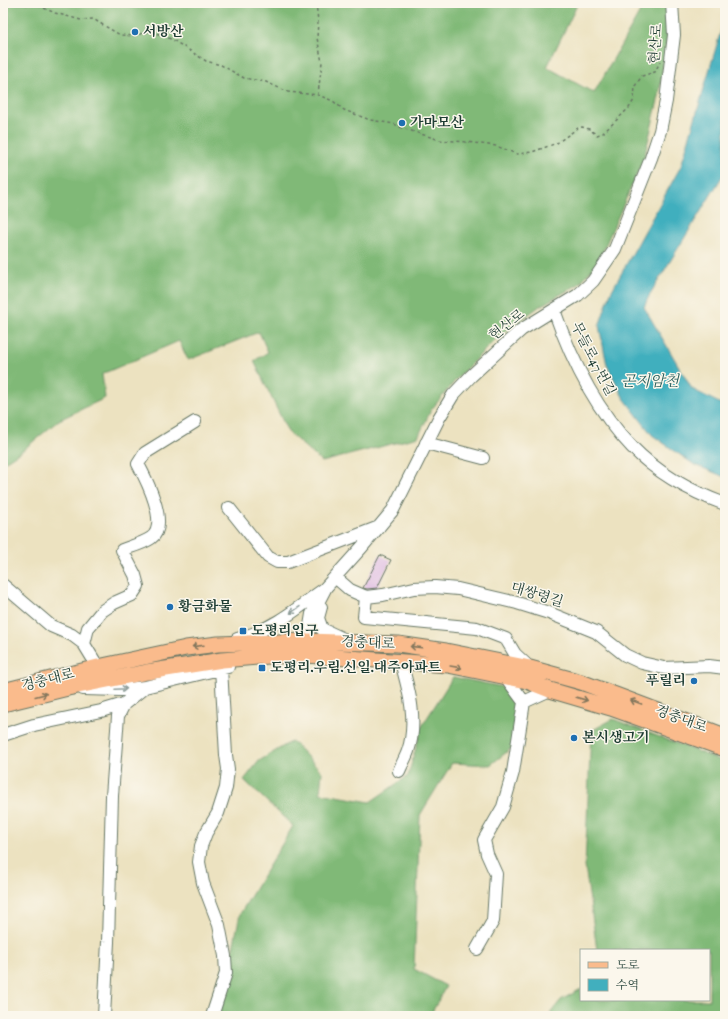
<svg xmlns="http://www.w3.org/2000/svg" width="728" height="1019" font-family="'IM FELL English','Noto Serif KR',serif">
<rect width="100%" height="100%" fill="#fbf7ec"/>
<filter id="ink" filterUnits="userSpaceOnUse"><feTurbulence type="fractalNoise" baseFrequency=".025" numOctaves="2"/><feDisplacementMap in="SourceGraphic" scale="8" xChannelSelector="R" yChannelSelector="G"/><feConvolveMatrix kernelMatrix="1 2 1 2 8 2 1 2 1" color-interpolation-filters="sRGB"/></filter>
<filter id="wash" filterUnits="userSpaceOnUse"><feTurbulence type="fractalNoise" baseFrequency=".012" numOctaves="4" result="noise"/><feDisplacementMap in="SourceGraphic" scale="16" xChannelSelector="R" yChannelSelector="G"/><feGaussianBlur stdDeviation="0.9" result="paint"/><feColorMatrix in="noise" values="0 0 0 0 0 0 0 0 0 0 0 0 0 0 0 0 0 1.4 0 .05"/><feComposite in="paint" operator="in"/></filter>
<g filter="url(#wash)">
<rect width="100%" height="100%" fill="#ece2c0"/>
<path fill="#80b977" stroke="#507b56" d="M3,3h575l-31,64 47,26 51,-90h22v35l-8,58 -15,62 -46,104 -19,22 -39,22 -41,30 -40,40 -28,34 -13,27 -96,25 -34,-30 -34,-71 14,-9 -9,-20 -71,28 -9,-19 -77,33 3,24 -46,22 -36,30 -20,13z
M453,677l50,10 13,16 -4,45 -22,17 -38,-2 -32,52 -6,154 32,17 -16,30h-211l21,-102 53,-88 -49,-46 15,-19 33,-20 30,31 -2,21 50,9 38,-26 14,-50z
M613,719l112,43v254h-177l13,-16 20,-11v11h128v-50h-112l-12,-84 6,-135z"/>
<path fill="#41afbe" stroke="#307679" d="M725,17v155l-75,122 -6,13 48,82 33,17v71l-32,-13 -41,-29 -29,-38 -16,-32 -8,-39 12,-34 70,-126z"/>
<g id="blocks">
<path fill="#d8ade1" d="M380,555l11,5 -14,28 -10,1 -4,-1z"/>
</g>
</g>
<g filter="url(#ink)">
<use href="#blocks" fill-opacity="0" stroke="#677765" stroke-width="1"/>
<g fill="none" stroke-linecap="round" stroke-linejoin="round">
<g stroke="#677765" stroke-width="14">
<path id="minor" d="M554,310c17,49 41,99 78,137 25,26 60,45 93,57
M426,443l57,15
M229,508l39,49 9,5h11l91,-35
M335,577l15,13 16,7 17,-2 31,-7 21,-1 23,2 59,14 32,10 47,19 29,23 17,8 22,5 45,-2 16,2
M3,585l48,41 21,9 12,9 14,23
M366,597l-2,20 113,11 29,11 9,15 15,14
M321,607l-3,11 4,11 26,12
M237,639c33,-8 60,-30 87,-50
M84,644l4,-16 14,-17 12,-8 18,-8 6,-9 -3,-11 -13,-25c8,-3 22,-7 29,-12 19,-13 -5,-59 -13,-74l7,-11 50,-31
M306,650l6,-36 14,-27 36,-40 31,-37 46,-92 14,-23 18,-19 50,-46 57,-35 15,-14 22,-32 36,-91 9,-27 6,-30 8,-66 -2,-32
M83,689l37,1 25,-3 83,-20
M524,702l26,-12
M3,735l31,-10 67,-14 23,-7
M399,771c3,-7 7,-14 9,-20 10,-29 1,-61 -7,-89
M477,949l16,-28 3,-47 -9,-20 -3,-14 19,-33 10,-35 11,-70 -19,-26
M104,1016l4,-74 4,-146 6,-80 6,-12 21,-17
M212,1016l14,-43 -1,-17 -6,-31 -16,-42 -4,-21 2,-16 5,-13 12,-20 8,-25 2,-19 -2,-14 -5,-87"/>
</g>
<g stroke="#677765" stroke-width="17">
<path id="major" d="M3,691l95,-24 88,-19 32,-4 89,-3 91,3 48,7 84,17 51,14 144,54
M3,704l65,-16 79,-16 75,-12 47,-4 37,-1 142,10 79,16 23,9 61,18 114,41"/>
</g>
<path stroke="#677765" stroke-width="1.5" stroke-dasharray="3 3" stroke-linecap="butt" d="M33,3l22,10 26,7 12,-1 27,16 12,1 16,-4 11,2 14,6 33,21 15,4 23,13 22,4 22,10 30,3 15,6 11,9 26,10 24,4 8,4 38,12 27,2 29,4 21,8 15,-2 25,-9 21,-15 4,-1 7,2 8,6 6,-2 26,-25 5,-8 1,-14 7,-10 13,-4 5,-10
M316,3l2,18 -1,17 5,24 -4,32"/>
<use href="#minor" stroke="#fff" stroke-width="12"/>
<use href="#major" stroke="#fabb8c" stroke-width="15"/>
</g>
<defs><path id="oneway-shaft" d="M-6 0H5M1.5-3L5.5 0L1.5 3" fill="none" stroke-width="1.6" stroke-linecap="round" stroke-linejoin="round"/></defs>
<g stroke="#8f9e9a">
<use href="#oneway-shaft" transform="translate(295 610) rotate(145)"/>
<use href="#oneway-shaft" transform="translate(121 689) rotate(-3)"/>
</g>
<g stroke="#82765c">
<use href="#oneway-shaft" transform="translate(198 646) rotate(173)"/>
<use href="#oneway-shaft" transform="translate(416 647) rotate(-173)"/>
<use href="#oneway-shaft" transform="translate(456 667) rotate(10)"/>
<use href="#oneway-shaft" transform="translate(41 695) rotate(-14)"/>
<use href="#oneway-shaft" transform="translate(582 699) rotate(16)"/>
<use href="#oneway-shaft" transform="translate(636 702) rotate(-160)"/>
</g>
</g>
<g fill="#1f6fb2" stroke="#fbf7ec" stroke-width="1.5">
<circle cx="135" cy="32" r="4"/>
<circle cx="402" cy="123" r="4"/>
<circle cx="170" cy="607" r="4"/>
<rect x="239" y="627" width="8" height="8" rx="2"/>
<rect x="258" y="664" width="8" height="8" rx="2"/>
<circle cx="694" cy="681" r="4"/>
<circle cx="574" cy="738" r="4"/>
</g>
<g text-anchor="middle" dominant-baseline="central" stroke-width="3" stroke-linejoin="round" paint-order="stroke">
<g font-size="14" font-weight="bold" fill="#1f3d34" stroke="#fbf7ec" text-anchor="start">
<text x="143" y="32">서방산</text>
<text x="410" y="123">가마모산</text>
<text x="178" y="607">황금화물</text>
<text x="251" y="631">도평리입구</text>
<text x="270" y="668">도평리.우림.신일.대주아파트</text>
<text x="686" y="681" text-anchor="end">푸릴리</text>
<text x="582" y="738">본시생고기</text>
</g>
<g font-size="14" fill="#1f3d34" stroke="#fbf7ec">
<text transform="translate(656 44) rotate(-86)">현산로</text>
<text transform="translate(507 325) rotate(-38)">현산로</text>
<text transform="translate(593 359) rotate(63)">무들로47번길</text>
<text transform="translate(537 595) rotate(17)">대쌍령길</text>
<text transform="translate(368 643) rotate(3)">경충대로</text>
<text transform="translate(48 680) rotate(-14)">경충대로</text>
<text transform="translate(681 719) rotate(20)">경충대로</text>
</g>
<g font-size="15" font-style="italic" fill="#295f5d" stroke="#fbf7ec">
<text x="650" y="381">곤지암천</text>
</g>
</g>
<rect width="728" height="1019" fill="none" stroke="#fbf7ec" stroke-width="16"/>
<rect x="580" y="949" width="130" height="52" fill="#fbf7ec" stroke="#a3ada2"/>
<rect x="588" y="962" width="20" height="6" fill="#fabb8c" stroke="#a3ada2"/>
<text x="616" y="969" font-size="12" fill="#1f3d34">도로</text>
<rect x="588" y="979" width="20" height="12" fill="#41afbe" stroke="#a3ada2"/>
<text x="616" y="989" font-size="12" fill="#1f3d34">수역</text>
</svg>
